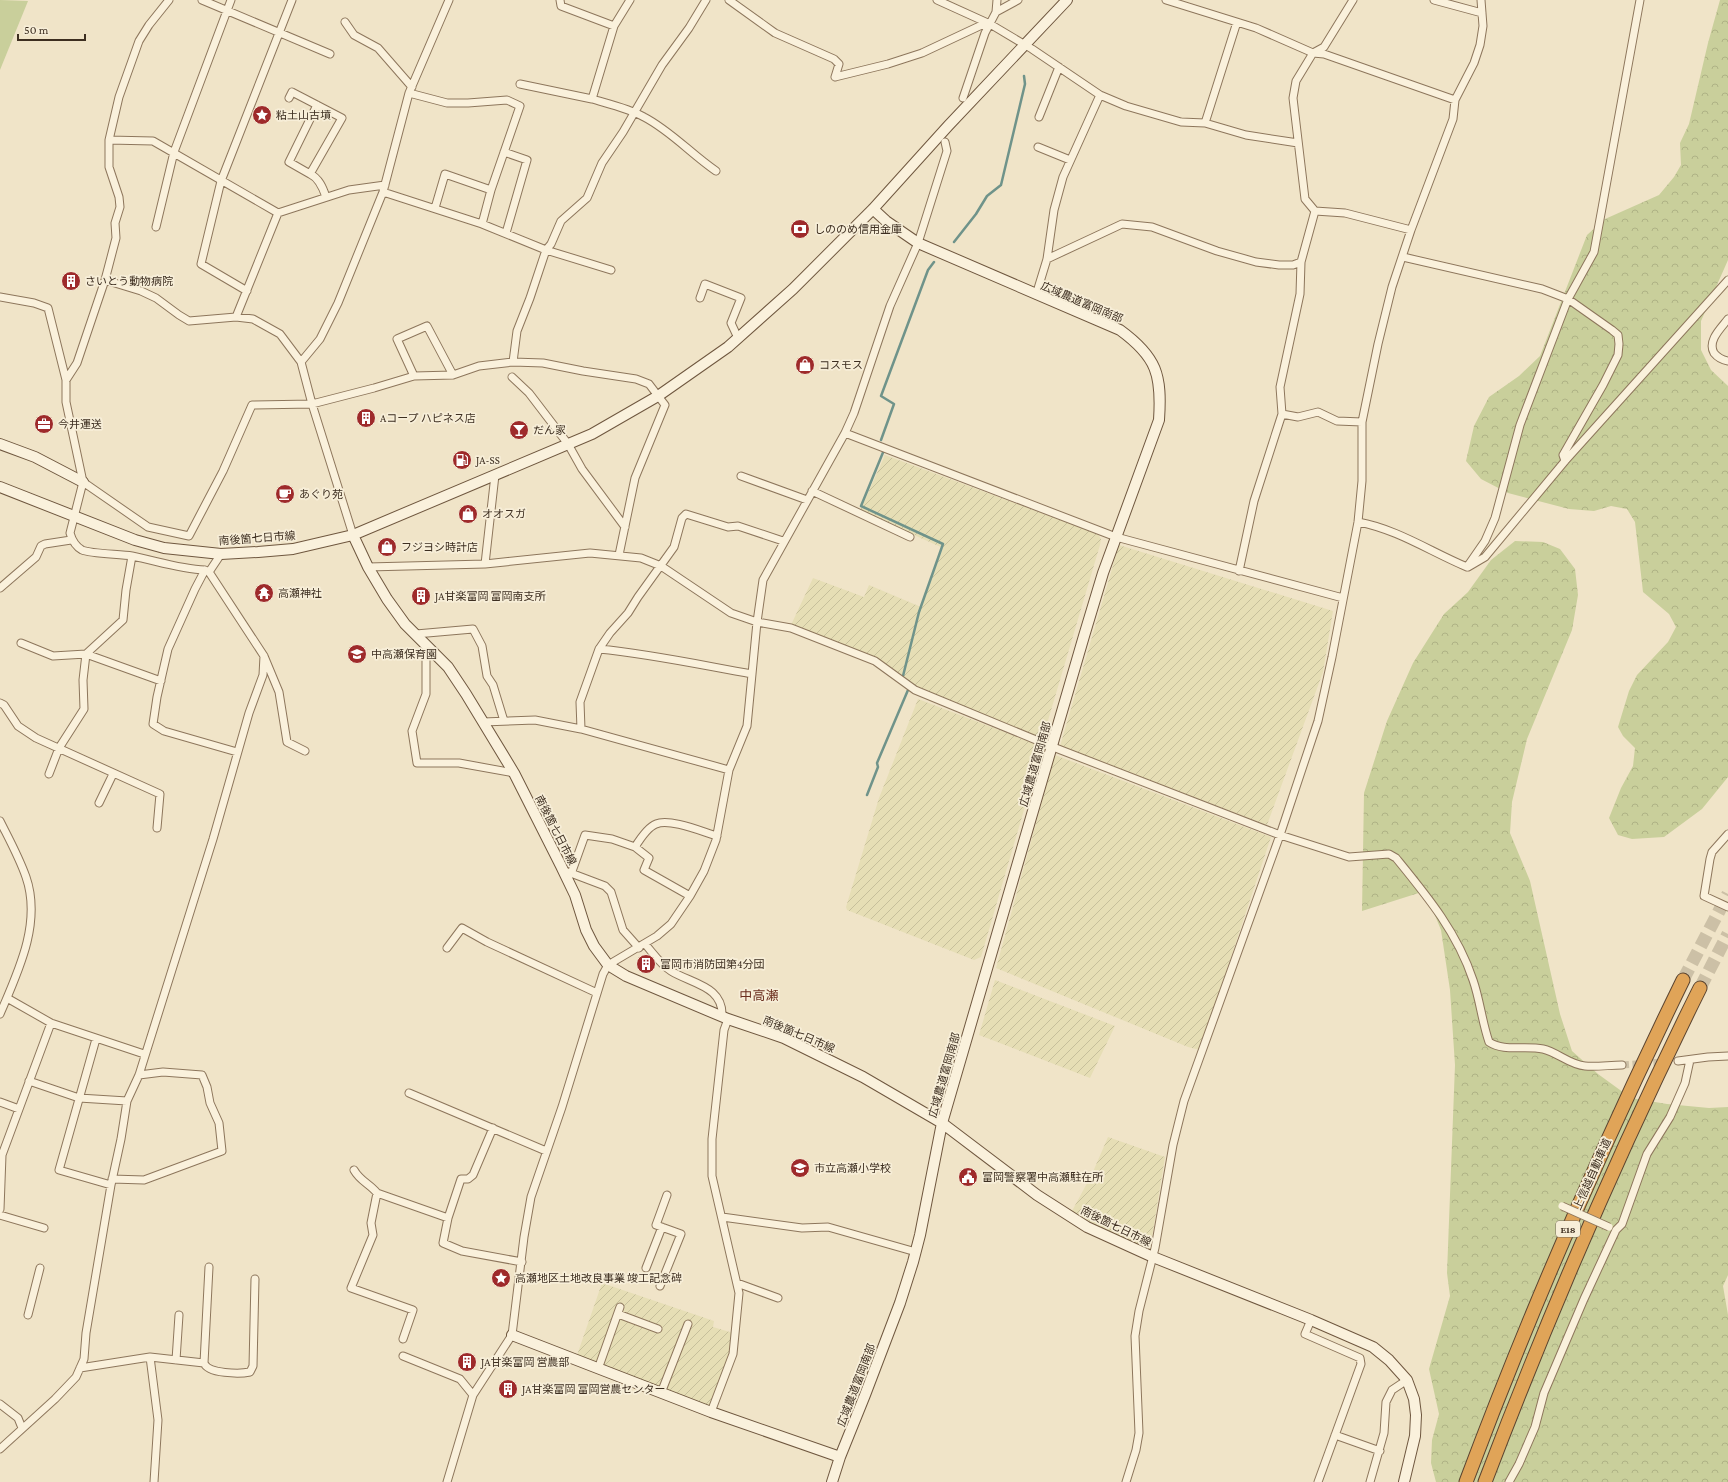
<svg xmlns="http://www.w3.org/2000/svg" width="1728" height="1482" font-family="'Crimson Pro','Noto Sans JP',serif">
<defs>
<pattern id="farmland-furrows" width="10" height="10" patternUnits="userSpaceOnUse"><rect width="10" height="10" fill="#e6deb5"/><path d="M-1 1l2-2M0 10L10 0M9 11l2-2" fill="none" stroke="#c6bf9b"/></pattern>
<pattern id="forest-crowns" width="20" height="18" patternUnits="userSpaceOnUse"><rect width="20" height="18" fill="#c9cf9b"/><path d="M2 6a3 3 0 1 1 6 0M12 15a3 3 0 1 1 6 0" fill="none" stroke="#aeb285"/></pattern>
</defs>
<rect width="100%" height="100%" fill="#f0e4c8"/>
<path fill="url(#farmland-furrows)" d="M885,455l213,79 3,5 -1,6 -56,189 -5,3 -124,-50 -39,-28 -85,-34 22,-47 51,19 5,-12 52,22 22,-59 -83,-37z
M1119,545l214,66 -10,61 -56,153 -207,-79z
M918,699l120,46 2,10 -59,202 -7,3 -127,-50 -1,-3 33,-109z
M1055,755l216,82 -71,213 -12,-3 -192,-79z
M995,980l120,46 -25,52 -111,-43z
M1108,1137l57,20 -14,86 -4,3 -10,1 -41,-21 -24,-15 20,-37z
M602,1283l112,38 -1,6 20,6 -3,20 -19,54 -135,-49z"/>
<path fill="#c9cf9b" d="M0,0l28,1 -28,69z"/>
<path fill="url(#forest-crowns)" d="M1720,0h8v260l-27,61v29l10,20 17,16v391l-26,32 -38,28 -32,2 -14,-4 -9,-17 12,-30 12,-22 2,-18 -12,-12 -5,-9 11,-36 8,-16 31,-33 8,-15 -7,-13 -26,-22 -8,-70 -8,-13 -16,-3 -17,5 -25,-2 -61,-16 -27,-14 -15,-18 8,-35 15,-29 30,-21 21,-20 47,-121 18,-16 54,-24 15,-18 7,-12 -1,-22 9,-19 19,-81z
M1515,541l28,1 17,7 15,20 3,26 -6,35 -45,109 -15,63 -2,31 20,48 30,133 12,37 26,23 33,24 36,6 42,4 19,-1v168l-5,11 5,29v167h-292l-5,-19 1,-23 7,-26 -10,-45 21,-73 -3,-23 8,-208 -5,-75 -9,-60 -16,-39 -63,20 2,-118 23,-72 26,-58 31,-49 24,-22 23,-32z"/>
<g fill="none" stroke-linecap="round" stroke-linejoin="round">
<path stroke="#6f938a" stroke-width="2.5" d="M954,242l22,-28 11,-18 14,-11 24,-101 -1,-8
M881,440l13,-36 -13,-8 47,-126 6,-8
M884,450l-23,56 82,38 -24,68 -16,64
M867,795l11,-28 -1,-4 31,-73"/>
<path stroke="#ccc0a6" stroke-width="7" stroke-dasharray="7 3.5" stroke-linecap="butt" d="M1622,1065l56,-4"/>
<path stroke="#ccc0a6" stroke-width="13" stroke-dasharray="13 6" stroke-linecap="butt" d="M1683,980l45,-86
M1700,988l28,-54"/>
<g stroke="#8d765c" stroke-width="9">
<path id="street" d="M169,0l-20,25 -10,16 -20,56 -10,43v27l10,30 1,10 -5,16 1,15 -11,42 -28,83 -11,17v22l17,80 -13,51c2,7 5,13 12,17 9,4 38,4 50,6 25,5 48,13 73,14
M202,0l128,54
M560,0l1,6 53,20 16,-26
M729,0l46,33 59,26 5,5 -4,13
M937,0l53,24 42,25 68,46 26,11 55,16 24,1 41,12 52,8
M1166,0l90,28 57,25 11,1 131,46
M1353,0l-29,47 -11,6 -17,28 -3,17 12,101 10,12 30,2 66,17
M1434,0l48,13
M996,12l1,-12
M345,22l9,13 24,13 34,39
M835,77l53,-13 34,-11 64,-30
M520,84l72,15 22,-73
M409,93l38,10h21l39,-3 13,6 -29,84 -9,34
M289,98l3,-6 50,26 -32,56c9,4 13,14 16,23
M963,98l22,-65 11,-21 22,-12
M592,99c17,5 36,9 52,18 27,14 47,37 72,54
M1039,117l20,-50
M1205,123l32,-101
M109,140l44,1 125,72
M1038,147l32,13
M504,152l23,8 -21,73
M310,174l-21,-12 28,-57
M383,192l99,32 64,26 65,20
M435,208l10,-34 46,16
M156,227l18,-75 57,-152
M1403,257l139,32 26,10 44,31 6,5 1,9 -1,11 -15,30 -40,70 2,6
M1047,259l75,-35 30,3 65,24 39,11 23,3h14l8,-3
M105,280l36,11 15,7 23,17 10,6 47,-4 17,2 27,15 21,28 11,42 41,131
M247,291l-46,-27 20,-83 71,-181
M1036,295l11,-36 7,-49 9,-33 37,-82
M0,297l34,6 14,5 18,72
M700,298l5,-14 36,14 -10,25 7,15
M236,317l42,-104 71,-23 36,-5
M1728,319c-7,9 -21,22 -14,34 4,5 8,7 14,8
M301,362l19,-23 18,-36 45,-111 26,-99 40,-93
M513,362l4,-31 13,-33 16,-48 5,-6 10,-23 26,-23 15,-35 21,-31 39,-67 27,-37 17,-28
M414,376l-17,-37 30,-13 26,49
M512,377l17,16 39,51 14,25 43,58
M1282,414l16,3 20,-5 19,9 25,1
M845,433l271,104 227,61
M741,476l66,24
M83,482l65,45 41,9 34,-65 29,-66 60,-1 62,-16 40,-12 39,-1 26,-9 34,-4 30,1 40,8 53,8 13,5 16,21 -30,73 -16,77
M812,491l98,46
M1358,522c39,7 73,30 109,45
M221,554l-12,18 55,84 15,36 8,50 18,9
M485,564l10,-89
M368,567l117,-3 105,-11 51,5 20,8 70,47 26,9 34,6 84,33 40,29 138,57 227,88 69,22 40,-3 7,4c31,38 61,74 77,122 7,20 9,42 16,62 15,10 36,3 54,7 14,3 27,16 42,17 12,1 25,-1 37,-1
M1467,567l18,-26 10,-23 25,-93 48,-126 26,-47 46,-252
M1468,567l17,-10 80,-96 163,-181
M207,571l-2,-1 -10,19 -27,60 -11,48 -4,27 11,7 73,21
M1239,571l15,-70 28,-87 -2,-27 20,-93 1,-32 14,-51
M0,588l36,-31 5,-11 4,-2 26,-4
M416,634l57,-5 9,17 5,30 6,9 11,36
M21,643l32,13 33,-2 75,27
M428,647l-2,7v40l-14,37 5,32h42l55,10
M599,649c52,5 102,16 153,25
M0,703l4,2 14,21 18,12 124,56 -3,34
M483,722l52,-2 46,9 148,41
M581,729l-1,-27 19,-53 11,-16 18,-20 10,-16 36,-50 8,-29 4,-4 42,13 10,-1 45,15
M49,774l10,-26 25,-39 -1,-29 3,-26 37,-34 3,-30 6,-34
M99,803l14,-29
M0,821c9,18 19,36 26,56 16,46 -8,95 -26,137
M1728,834l-16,18 -2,7 -6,37 24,11
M635,847c5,-8 13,-20 21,-23 14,-6 47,8 61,12
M568,872l37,14 6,6 12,38 16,18
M571,874l14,-39 27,4 23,8 14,11 -5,12 46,26
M645,944c8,9 15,20 26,27 21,13 53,15 51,46
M447,948l15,-20 25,14 110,51
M7,998l44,25 93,31
M96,1039l-37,131 52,15
M1678,1061l30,-4 20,-1
M29,1081l50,17 48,3
M409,1093l137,58
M0,1102l19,7
M493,1128l-20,47 -5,4h-7l-13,39 -5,25 19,8 60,11
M0,1155h2l-2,54
M2,1155l49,-132
M354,1170c6,11 16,14 23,23l71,25
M112,1179l32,1 78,-29 -3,-28 -9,-20 -3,-16 -5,-12 -39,-3 -24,3
M377,1193l-6,30 2,12 -22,53 62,22 -10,29
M0,1215l44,13
M722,1217l80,11 26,-1 88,25
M209,1267l-5,96c4,11 36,11 46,9l3,-6 2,-87
M646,1268l16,-41
M737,1283l41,15
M660,1286l21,-52 -25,-9 11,-30
M618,1314l40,15
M28,1315l12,-47
M1311,1320l-6,14 55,24 1,6 -43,118
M403,1356l57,23 13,16
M150,1357l8,63 -4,62
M176,1360l3,-45
M80,1368l70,-11 54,6
M598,1369l22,-62
M661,1393l27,-69
M0,1404l18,14 4,10
M711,1412l22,-58 6,-61 -27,-117v-37l12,-109 4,-11
M1335,1435l45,16
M0,1449l55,-50 21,-22 8,-18 2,-26 25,-148 10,-46 6,-38 12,-26 74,-236 36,-126 14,-38 1,-19
M447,1482l26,-87 39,-60 12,-98 7,-40 31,-90 41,-133 5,-9 49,-29 14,-12 19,-28 14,-25 12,-31 13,-70 18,-44 10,-104 6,-42 82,-147 9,-20 36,-107 28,-63 29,-92 -2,-9
M1126,1482l10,-32 3,-17 -4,-97 4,-25 16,-63 18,-103 11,-44 96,-266 38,-114 14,-64 26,-135 4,-41v-59l16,-78 14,-57 19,-57 42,-111 2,-19 19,-37 6,-18 3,-19 -2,-26
M1370,1482l14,-49 2,-31 6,-12 15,-10
M1509,1482l10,-18 16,-37 9,-34 40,-94 32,-69 6,-6 25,-70 23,-37 15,-34 5,-23"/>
</g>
<g stroke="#6f573f" stroke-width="12">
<path id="secondary" d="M0,444l35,13 48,25
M0,487l135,53 29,8 57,6 37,-2 35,-3 60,-14 239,-101 66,-38 70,-49 65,-58 80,-80 75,-83 119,-126
M353,535l15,32 19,32 18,25 43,43 18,27 48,79 47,93 14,29 11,35 8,16 14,19 18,11 102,43 56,19 79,39 79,46 95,72 50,32 66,30 158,63 62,27 16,13 18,20 7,19 2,16 -1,21 -11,46
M512,1335l199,77 129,45
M832,1482l8,-25 25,-62 35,-92 13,-41 7,-27 22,-112 142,-487 19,-63 56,-153c3,-45 -2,-63 -39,-90l-202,-87 -32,-22 -13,-12"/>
</g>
<g stroke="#5b4430" stroke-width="15">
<path id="highway" d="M1466,1482c64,-171 137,-338 217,-502
M1485,1482c64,-168 135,-333 215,-494"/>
</g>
<use href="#street" stroke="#faf1dc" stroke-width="7"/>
<use href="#secondary" stroke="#faf1dc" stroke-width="10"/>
<use href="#highway" stroke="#e0a458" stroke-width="13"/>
<g stroke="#8d765c" stroke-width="9" stroke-linecap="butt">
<path id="street-bridge" d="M1562,1206l47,21"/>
</g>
<use href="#street-bridge" stroke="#faf1dc" stroke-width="7"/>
</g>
<defs>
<g id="sight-disc" transform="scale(1)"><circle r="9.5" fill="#9e2a2b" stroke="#f7eed8"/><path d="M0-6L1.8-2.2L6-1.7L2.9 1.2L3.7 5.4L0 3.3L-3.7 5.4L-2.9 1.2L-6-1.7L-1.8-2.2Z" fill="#fff"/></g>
<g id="bank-disc" transform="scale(1)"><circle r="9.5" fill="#9e2a2b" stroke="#f7eed8"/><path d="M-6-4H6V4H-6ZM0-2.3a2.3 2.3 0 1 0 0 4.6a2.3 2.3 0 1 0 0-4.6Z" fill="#fff"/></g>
<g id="building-disc" transform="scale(1)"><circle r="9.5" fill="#9e2a2b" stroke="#f7eed8"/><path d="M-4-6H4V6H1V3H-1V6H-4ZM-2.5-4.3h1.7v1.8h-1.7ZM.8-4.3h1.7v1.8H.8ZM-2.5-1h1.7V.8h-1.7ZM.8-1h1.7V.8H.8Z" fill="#fff"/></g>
<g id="shop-disc" transform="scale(1)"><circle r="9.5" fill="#9e2a2b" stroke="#f7eed8"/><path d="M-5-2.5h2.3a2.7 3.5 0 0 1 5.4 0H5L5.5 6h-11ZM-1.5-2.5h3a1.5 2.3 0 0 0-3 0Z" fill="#fff"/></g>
<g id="office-disc" transform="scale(1)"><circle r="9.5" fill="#9e2a2b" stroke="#f7eed8"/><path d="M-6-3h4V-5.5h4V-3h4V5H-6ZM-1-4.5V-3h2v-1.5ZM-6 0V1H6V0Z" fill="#fff"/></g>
<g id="bar-disc" transform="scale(1)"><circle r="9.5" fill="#9e2a2b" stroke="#f7eed8"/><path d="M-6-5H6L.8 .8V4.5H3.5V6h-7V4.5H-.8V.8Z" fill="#fff"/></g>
<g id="fuel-disc" transform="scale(1)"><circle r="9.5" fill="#9e2a2b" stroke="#f7eed8"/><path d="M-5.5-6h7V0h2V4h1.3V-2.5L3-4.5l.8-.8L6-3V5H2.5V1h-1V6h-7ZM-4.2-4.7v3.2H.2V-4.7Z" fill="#fff"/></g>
<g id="cafe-disc" transform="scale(1)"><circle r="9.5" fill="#9e2a2b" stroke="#f7eed8"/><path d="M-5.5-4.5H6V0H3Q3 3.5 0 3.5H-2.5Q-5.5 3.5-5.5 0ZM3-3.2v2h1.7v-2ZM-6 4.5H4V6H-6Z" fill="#fff"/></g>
<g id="temple-disc" transform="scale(1)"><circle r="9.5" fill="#9e2a2b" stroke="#f7eed8"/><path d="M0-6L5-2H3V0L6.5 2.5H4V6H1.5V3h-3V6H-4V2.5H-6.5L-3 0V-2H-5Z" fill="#fff"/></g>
<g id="school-disc" transform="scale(1)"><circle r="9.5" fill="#9e2a2b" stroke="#f7eed8"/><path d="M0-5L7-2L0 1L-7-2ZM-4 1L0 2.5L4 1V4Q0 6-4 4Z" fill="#fff"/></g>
<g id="civic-disc" transform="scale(1)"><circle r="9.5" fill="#9e2a2b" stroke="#f7eed8"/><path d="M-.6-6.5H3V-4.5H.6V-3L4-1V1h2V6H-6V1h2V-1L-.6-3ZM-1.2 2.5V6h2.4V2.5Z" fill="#fff"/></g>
</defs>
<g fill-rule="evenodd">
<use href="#sight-disc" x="262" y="115"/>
<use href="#bank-disc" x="800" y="229"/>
<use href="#building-disc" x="71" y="281"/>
<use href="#shop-disc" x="805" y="365"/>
<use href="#building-disc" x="366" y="418"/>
<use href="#office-disc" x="44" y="424"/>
<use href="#bar-disc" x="519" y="430"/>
<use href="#fuel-disc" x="462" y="460"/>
<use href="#cafe-disc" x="285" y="494"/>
<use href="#shop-disc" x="468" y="514"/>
<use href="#shop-disc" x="387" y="547"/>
<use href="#temple-disc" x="264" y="593"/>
<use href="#building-disc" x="421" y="596"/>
<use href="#school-disc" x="357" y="654"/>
<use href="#building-disc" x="646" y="964"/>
<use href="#school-disc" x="800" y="1168"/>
<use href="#civic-disc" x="968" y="1177"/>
<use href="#sight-disc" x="501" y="1278"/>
<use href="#building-disc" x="467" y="1362"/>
<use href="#building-disc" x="508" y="1389"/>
</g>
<g text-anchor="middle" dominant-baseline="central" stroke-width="3.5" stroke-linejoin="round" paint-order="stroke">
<rect fill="#f7eed8" stroke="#756857" stroke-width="1" x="1556" y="1221" width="24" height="16" rx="3"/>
<g font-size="10" font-weight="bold" fill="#3d2e20">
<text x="1568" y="1229">E18</text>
</g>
<g font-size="11" fill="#3d2e20" stroke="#f7eed8" text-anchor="start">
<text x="276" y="115">粘土山古墳</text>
<text x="814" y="229">しののめ信用金庫</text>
<text x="85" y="281">さいとう動物病院</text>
<text x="819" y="365">コスモス</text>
<text x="380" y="418">Aコープ ハピネス店</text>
<text x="58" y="424">今井運送</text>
<text x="533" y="430">だん家</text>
<text x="476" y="460">JA-SS</text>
<text x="299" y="494">あぐり苑</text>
<text x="482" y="514">オオスガ</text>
<text x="401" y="547">フジヨシ時計店</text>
<text x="278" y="593">高瀬神社</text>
<text x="435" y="596">JA甘楽富岡 富岡南支所</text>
<text x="371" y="654">中高瀬保育園</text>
<text x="660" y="964">富岡市消防団第4分団</text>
<text x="814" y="1168">市立高瀬小学校</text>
<text x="982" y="1177">富岡警察署中高瀬駐在所</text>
<text x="515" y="1278">高瀬地区土地改良事業 竣工記念碑</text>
<text x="481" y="1362">JA甘楽富岡 営農部</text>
<text x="522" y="1389">JA甘楽富岡 富岡営農センター</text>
</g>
<g font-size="11" fill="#3d2e20" stroke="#f7eed8">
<text transform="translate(1082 302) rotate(23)">広域農道富岡南部</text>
<text transform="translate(257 538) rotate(-4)">南後箇七日市線</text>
<text transform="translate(1035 764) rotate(-74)">広域農道富岡南部</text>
<text transform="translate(556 830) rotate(63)">南後箇七日市線</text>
<text transform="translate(799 1034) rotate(23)">南後箇七日市線</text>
<text transform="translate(944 1075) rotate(-74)">広域農道富岡南部</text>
<text transform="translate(1592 1174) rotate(-66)">上信越自動車道</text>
<text transform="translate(1116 1226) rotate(26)">南後箇七日市線</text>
<text transform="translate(856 1385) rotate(-69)">広域農道富岡南部</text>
</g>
<g font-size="13" fill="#6b2e1e" stroke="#f7eed8">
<text x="759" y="995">中高瀬</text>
</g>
</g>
<path d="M18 34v6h67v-6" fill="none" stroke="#3d2e20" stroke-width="2"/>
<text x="24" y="34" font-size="12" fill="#3d2e20" stroke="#f7eed8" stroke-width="3" paint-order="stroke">50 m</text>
</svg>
